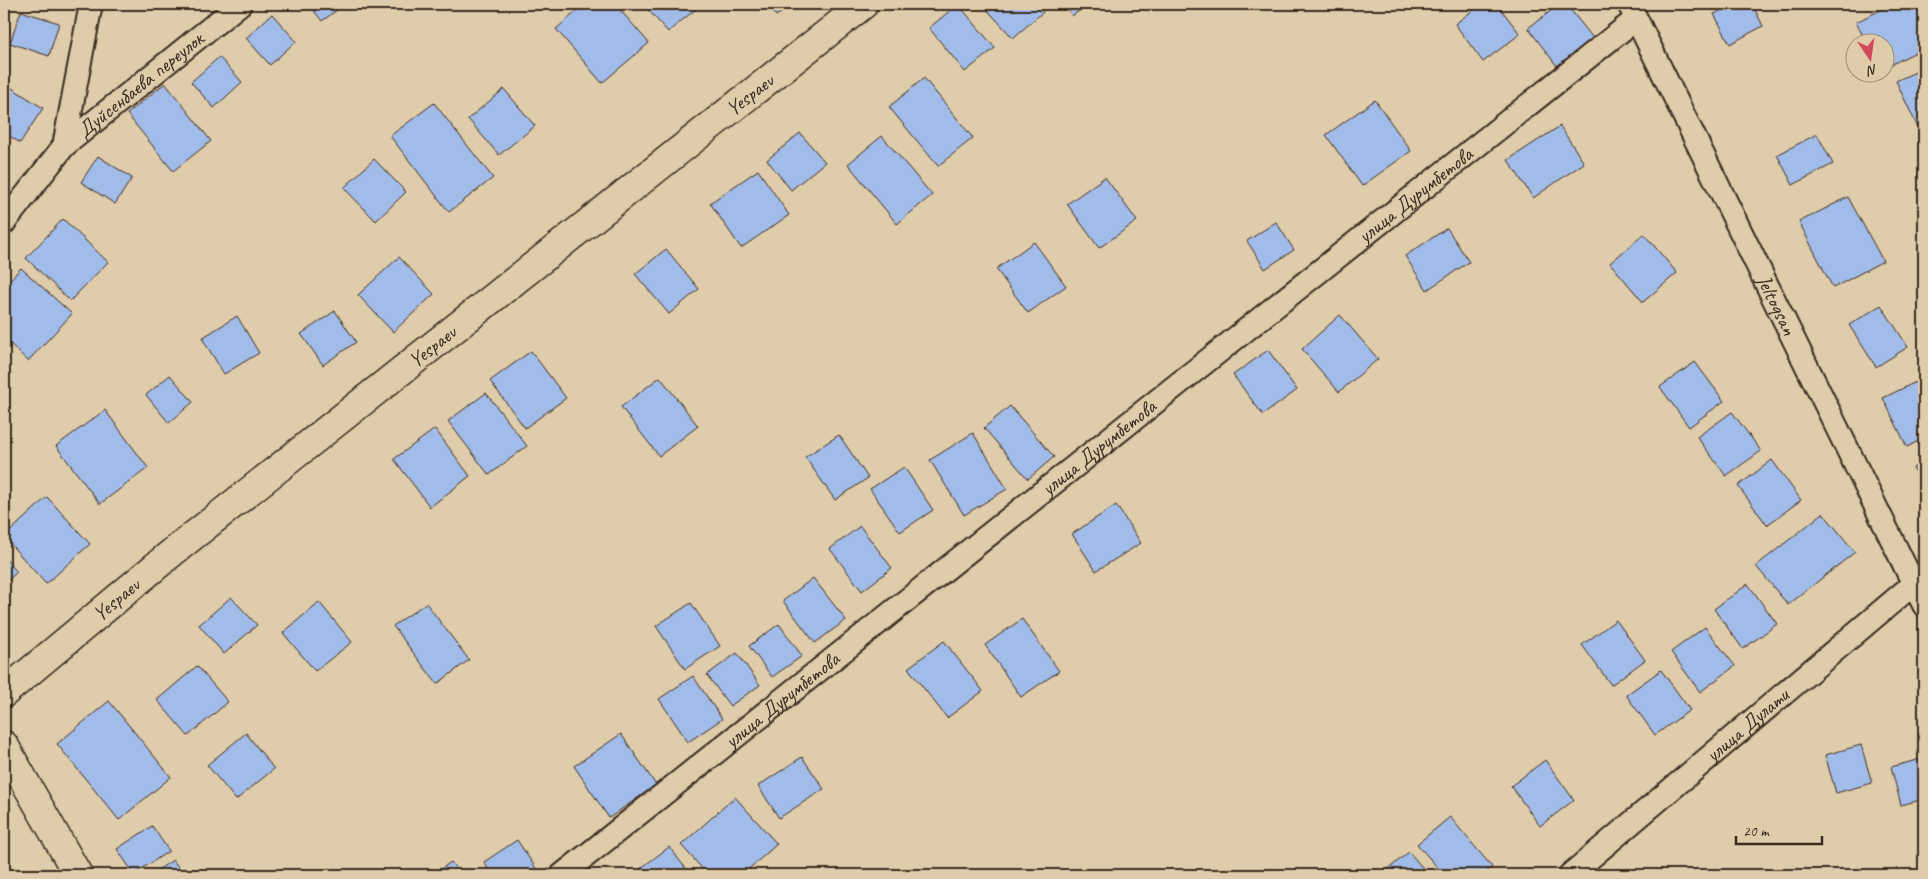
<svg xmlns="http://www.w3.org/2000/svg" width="1928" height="879" font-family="Caveat,sans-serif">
<rect width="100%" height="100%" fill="#dfccaa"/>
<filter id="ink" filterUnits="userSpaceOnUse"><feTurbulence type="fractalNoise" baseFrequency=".02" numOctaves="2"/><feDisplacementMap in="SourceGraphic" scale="10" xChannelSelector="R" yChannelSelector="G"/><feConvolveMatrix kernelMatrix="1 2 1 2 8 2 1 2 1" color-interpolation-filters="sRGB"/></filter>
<g filter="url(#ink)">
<path fill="#a2bce9" stroke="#3b2a1e" d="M309,4h36l-23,17z
M585,4h30l34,39 -47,40 -46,-54z
M643,4h59l-34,28z
M767,4h27l-18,12z
M958,4l37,44 -30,24 -36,-44z
M982,4h54l7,8 -30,26z
M1064,4h25l-17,12z
M1481,4h16l23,30 -37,28 -28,-38z
M1560,4h6l27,34 -36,28 -29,-38z
M1734,4h18l11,22 -33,18 -16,-30z
M1893,4h31v44l-38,19v-25h-20l-10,-20z
M21,11l38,12 -10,33 -39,-13z
M272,14l24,27 -26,24 -24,-27z
M219,57l23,25 -28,26 -23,-26z
M1924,68v60l-5,2 -23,-49z
M924,78l49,60 -35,28 -49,-59z
M165,83l46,58 -38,30 -46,-57z
M12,88l31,20 -23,35 -16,-11v-32z
M504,89l31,37 -36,29 -31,-36z
M1375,100l36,51 -49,35 -36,-51z
M434,103l59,75 -44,34 -59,-76z
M1560,126l24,37 -51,35 -25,-38z
M800,133l25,29 -34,28 -24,-30z
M1817,134l16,30 -40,21 -16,-30z
M882,136l50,59 -35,29 -49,-60z
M98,156l34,22 -17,26 -34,-22z
M374,159l32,33 -30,29 -32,-33z
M758,170l31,45 -48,33 -31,-45z
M1105,177l32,44 -38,27 -32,-44z
M1848,197l35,64 -50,27 -34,-66z
M63,219l45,43 -38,39 -44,-43z
M1276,222l18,28 -29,19 -18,-28z
M1447,228l22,34 -42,28 -22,-34z
M1644,234l33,39 -34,29 -33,-39z
M1034,242l32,44 -38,27 -32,-44z
M666,249l33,40 -30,25 -34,-40z
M399,257l35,37 -41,38 -35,-37z
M21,268l51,46 -44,47 -24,-23v-52z
M1881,305l27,42 -32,20 -27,-42z
M335,311l21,31 -33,23 -22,-31z
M1340,315l38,44 -39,33 -37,-43z
M237,316l22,37 -35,21 -22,-36z
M1268,350l29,40 -34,25 -30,-40z
M531,351l35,47 -41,30 -35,-47z
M1695,362l29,39 -35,26 -29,-40z
M170,375l23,27 -24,21 -23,-28z
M660,377l38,49 -39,30 -38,-49z
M1924,378v60l-17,9 -24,-49z
M486,393l41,53 -38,29 -41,-54z
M1010,406l44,51 -26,22 -44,-51z
M105,410l43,58 -48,36 -44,-58z
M1732,412l29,39 -35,25 -29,-39z
M435,429l35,47 -40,31 -36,-48z
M973,433l34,56 -43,26 -34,-55z
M839,435l29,43 -33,22 -30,-43z
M1772,460l29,40 -34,25 -29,-39z
M1924,460v24l-11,-16z
M904,467l29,43 -33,22 -30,-43z
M47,497l43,47 -44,40 -42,-47z
M1116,505l25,38 -45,28 -24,-37z
M1823,513l32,39 -67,53 -32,-39z
M860,526l32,42 -30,23 -32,-42z
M4,557l13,15 -13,12z
M813,578l33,42 -31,23 -32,-42z
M1748,584l29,40 -34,25 -29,-40z
M231,597l26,28 -33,29 -25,-29z
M319,602l33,40 -37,29 -32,-38z
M426,603l43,57 -32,24 -44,-58z
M691,603l29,43 -35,23 -29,-43z
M1022,619l37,52 -38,26 -36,-52z
M1616,620l29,40 -34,25 -29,-40z
M779,624l23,32 -30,21 -23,-31z
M1705,627l30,39 -35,26 -29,-40z
M944,641l39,50 -36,27 -39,-50z
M737,653l23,32 -30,21 -23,-31z
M197,666l31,36 -40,34 -31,-36z
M1661,670l29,40 -35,25 -29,-40z
M693,676l29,43 -34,23 -29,-43z
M109,701l62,76 -52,43 -62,-76z
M246,733l28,36 -38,31 -29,-35z
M621,734l35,51 -47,33 -35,-52z
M1861,745l11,38 -36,10 -11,-38z
M802,757l22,32 -45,29 -21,-32z
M1924,758v41l-23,6 -10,-38z
M1545,760l29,40 -34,26 -29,-40z
M735,797l42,47 -35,31h-34l-27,-30z
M1450,817l42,50 -9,8h-39l-27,-31z
M152,826l17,25 -35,23 -17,-25z
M517,840l20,30 -8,5h-37l-8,-13z
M669,847l22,28h-59z
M1409,852l20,23h-48z
M173,860l11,15h-34z
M451,862l10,13h-29z"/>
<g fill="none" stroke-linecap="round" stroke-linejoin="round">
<g stroke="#3b2a1e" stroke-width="26">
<g id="minor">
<path id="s1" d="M1629,4l295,601"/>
<path id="s2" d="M64,146l176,-142"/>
<path d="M4,223l60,-77 27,-142"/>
<path id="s3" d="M562,875l1074,-856"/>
<path id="s4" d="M1570,875l354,-300"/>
</g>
</g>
<g stroke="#3b2a1e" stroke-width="31">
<g id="tertiary">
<path id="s5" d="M4,693l170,-142 690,-547"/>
<path d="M4,745l74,130"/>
</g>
</g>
<use href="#minor" stroke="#dfccaa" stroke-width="22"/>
<use href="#tertiary" stroke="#dfccaa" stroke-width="28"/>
</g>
</g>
<g text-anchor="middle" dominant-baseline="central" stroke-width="4" stroke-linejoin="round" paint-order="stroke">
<g font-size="21" fill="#3b2a1e" stroke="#dfccaa">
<text stroke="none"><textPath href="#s2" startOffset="98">Дуйсенбаева переулок</textPath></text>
<text stroke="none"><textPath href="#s5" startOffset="956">Yespaev</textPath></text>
<text stroke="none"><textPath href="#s3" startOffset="1091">улица Дурумбетова</textPath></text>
<text stroke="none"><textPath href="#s1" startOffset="335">Jeltoqsan</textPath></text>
<text stroke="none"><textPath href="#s5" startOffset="551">Yespaev</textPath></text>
<text stroke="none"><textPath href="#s3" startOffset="686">улица Дурумбетова</textPath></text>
<text stroke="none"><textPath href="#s5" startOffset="146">Yespaev</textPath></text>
<text stroke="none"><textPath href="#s3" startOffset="281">улица Дурумбетова</textPath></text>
<text stroke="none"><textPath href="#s4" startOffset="232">улица Дулати</textPath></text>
</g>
</g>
<rect width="1928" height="879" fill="none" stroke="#dfccaa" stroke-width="20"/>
<rect x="10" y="10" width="1908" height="859" fill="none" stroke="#3b2a1e" stroke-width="2" filter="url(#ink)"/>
<g transform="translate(1870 58) rotate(167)"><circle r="24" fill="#dfccaa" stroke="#9d8b72"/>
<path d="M0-4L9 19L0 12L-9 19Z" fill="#d1495b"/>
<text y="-8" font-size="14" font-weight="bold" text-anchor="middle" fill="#3b2a1e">N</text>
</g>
<path d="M1736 836v8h86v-8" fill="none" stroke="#3b2a1e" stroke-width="2.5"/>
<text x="1743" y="836" font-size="15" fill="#3b2a1e" stroke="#dfccaa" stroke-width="4" paint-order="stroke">20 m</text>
</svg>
